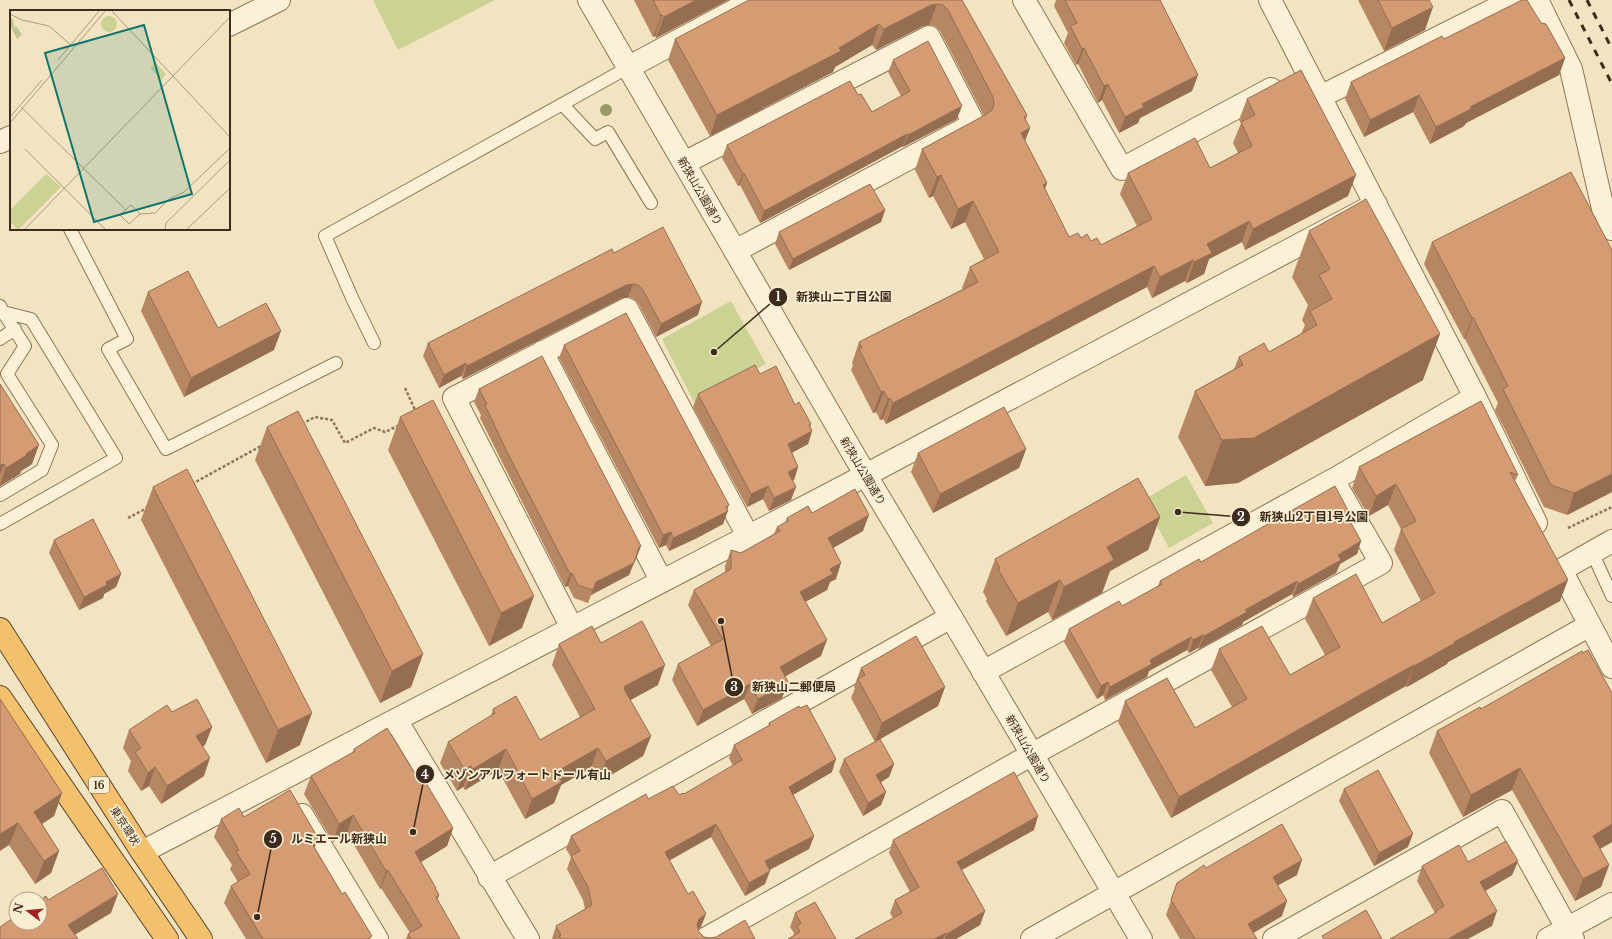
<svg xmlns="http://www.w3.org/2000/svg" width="1612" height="939" font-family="'Libre Baskerville','Noto Sans JP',serif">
<rect width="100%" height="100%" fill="#f3e4c1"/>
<path fill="#cbd293" d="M373,0h122l-97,50z
M731,301l35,63 -72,38 -32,-63z
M1186,475l27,48 -44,25 -26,-48z"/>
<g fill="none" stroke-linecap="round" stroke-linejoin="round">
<g stroke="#8f7456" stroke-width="14">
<path id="service" d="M562,104l33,35 13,-7 43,71
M70,229l57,110 -19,10 58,100 170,-86
M0,306l3,6 28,7 85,139 -116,66
M0,339l15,-10
M374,343l-21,-43 -28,-64 304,-169
M0,495l42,-25 10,-25 -45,-71 18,-28 -22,-34
M1592,552l20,44"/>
</g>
<g stroke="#8f7456" stroke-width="24">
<path id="minor" d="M1024,0l98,169 149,-80
M1270,0l205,397 61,126
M629,67l125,-67
M1320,97l193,-97
M684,163l245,-126 45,87 -239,127
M542,352l119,228
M572,628l-118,-230 173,-89 121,227
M983,672l350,-192 142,-83
M396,720l132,219
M302,815l75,124
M142,852l705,-367 529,-281
M489,877l462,-260
M705,939l326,-184 350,-192 -48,-83
M1274,939l228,-128 71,128"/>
</g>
<g stroke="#8f7456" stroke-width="24">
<path id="tertiary" d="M589,0l276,474 86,143 190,322
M1537,0l34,69 33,144 8,16
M229,25l50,-25
M0,142l11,-5
M1612,541l-51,29 51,97
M1032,939l558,-314
M1548,939l64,-35"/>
</g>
<g stroke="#5c422b" stroke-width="24">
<path id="trunk" d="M0,629l142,223 59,87
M0,697l167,242"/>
</g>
<path stroke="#8f7456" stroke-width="2.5" stroke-dasharray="3 2" stroke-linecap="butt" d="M405,388l11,24
M302,424l13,-7 17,3 13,23 29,-15 11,4 15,-7
M192,484l69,-38
M128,518l19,-10
M1568,528l44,-21"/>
<use href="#service" stroke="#fcf1d6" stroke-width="12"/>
<use href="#minor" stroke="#fcf1d6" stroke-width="22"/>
<use href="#tertiary" stroke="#fcf1d6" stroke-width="22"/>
<use href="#trunk" stroke="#f3c06e" stroke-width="22"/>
<path stroke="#3d2c1c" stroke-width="3" stroke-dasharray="7 7" stroke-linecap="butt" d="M1569,0l43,84
M1587,0l25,49"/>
</g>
<circle fill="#989968" cx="606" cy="110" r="6"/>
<path fill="#b78663" d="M634,0h94l-72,38 -1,-2 -2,1z
M962,0l65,115 -1,5 4,8 -5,13 22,42 -2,6 24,48 12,1 20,7 36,-19 -17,-32 8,-21 82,-5 28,-15 -5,-10 8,-20 -2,-3 8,-21 101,97 -103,54 -3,-8 -33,17 -5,15 -17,9 -2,-2 -33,17 -5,-11 -261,137 -3,-5 -3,1 -4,-8 -3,1 -22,-43 2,-5 -1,-2 7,-21 104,-53 -1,-1 8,-21 14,-8 -19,-37 -14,7 -18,-33 -4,2 -14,-28 7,-21 62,-33 -44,-85 -5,-5 -6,-1 -6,1 -47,24 -4,-5 -37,22 -2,5 -123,64 -42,-76 7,-21z
M1056,0h104l38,75 -6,16 -52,27 -2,5 -19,10 -17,-33 -4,3 -20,-39 -2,1 -12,-22 4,-10 -14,-27z
M1358,0h71l-4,30 -41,21z
M1541,23l24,35 -6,17 -93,48 -2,3 -34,18 -17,-32 -49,25 -19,-38 6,-17 93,-43z
M893,60l64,59 -54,28v-1l-143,77 -20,-38 -2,1 -16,-28 5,-13 131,-50 14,17 29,-16 -13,-24z
M885,210l-4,12 -92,48 -14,-26 4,-12z
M1309,231l114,149 -185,103 -33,3 -27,-49 17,-46 39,-22 5,-12 30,-5 32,-18 4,-9 -3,-5 6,-15 -16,-28z
M1432,242l180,250 -45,23 -23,-8 -49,-97 3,-7 -33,-64h-1l-40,-75z
M614,253l84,62 -42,22 -18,-34 -5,-5 -5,-1 -6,1 -159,81 -2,-3 -22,12 -16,-32 5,-13z
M148,292l70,36 56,22 -90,47 -43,-86z
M564,345l163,165 -4,14 -26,14 -28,13 -3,-6 -7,3 -100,-190z
M760,374l35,31 16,19 -1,2 2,5 -4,13 -16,9 6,14 -4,13h-1l-2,20 -22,11 -6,-12 -16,8 -54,-100 5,-13z
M0,384l32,80 -11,7 -1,3 -20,12z
M479,389l157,170 -1,1 -6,15 -38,20 -3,8 -14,-5 -6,-12 -3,1 -63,-125 -22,-44 1,-3 -7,-13z
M1481,401l37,74 -3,6 45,120 -112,61 -1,2 -40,23 -1,-1 -24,13 -211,119 -53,-96 7,-21 70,27 37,-21 -21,-37 8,-21 71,26 35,-20 -20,-36 8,-21 69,25 39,-22 -27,-51 7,-21 -13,-24 -19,11 -17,-28 7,-21z
M400,417l122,211 -33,18 -101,-196z
M267,427l156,227 -12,33 -31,16 -125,-243z
M1026,449l-7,19 -86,45 -22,-41 7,-19z
M153,487l147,258 -34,18 -125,-243z
M812,513l51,18 -30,17 3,31 -6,3 -3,8 -22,12 16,54 -36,20 3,6 -6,16 -30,16 -8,-15 -47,27 -25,-46 6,-16 33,-18 -23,-41 6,-15 31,-18v-6l6,-16 10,3 33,-19 3,-7 8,-4 2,-5z
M1160,517l-12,33 -38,21 -8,22 -50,27 -4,-8 -42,24 -20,-35 1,-2 -4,-7 12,-33z
M1350,521l11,20 -4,13 -17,10 -4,9 -43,24 -1,-3 -49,28 -1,3 -43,24 -1,-1 -9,5 -2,-3 -38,21 -2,6 -42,23 -2,-5 -6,4 -33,-57 5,-13 53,-23 36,-20 2,-5 41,-19z
M54,540l67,34 -5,13 -12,7 -1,4 -24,12 -30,-57z
M601,643l57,42 -28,15 21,36 -8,20 -44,26 -8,-14 -30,17 -7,18 -29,16 -27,-49 -33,20 -2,-3 -6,4 -17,-28 8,-21 43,-26 2,-7 47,31 40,-23 -28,-52 7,-21z
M861,668l84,19 -7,19 -63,36 -24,-44 4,-10 -1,-1z
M1612,693v149l-12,7 9,16 -8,22 -26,14 -63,-111 -49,27 -34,-64 8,-22 44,-22z
M0,699l62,94 -8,23 -12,8 17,27 -8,22 -16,11 -26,-39z
M769,723l63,49 -39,23 21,41 -5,13 -40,21 -4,14 -20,12 -34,-59 -42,23 32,67 -3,2 1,3 5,5 6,1 45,1h-203l4,-13 29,-17 -2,-9 -16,-31 4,-12 -5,-8 5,-13 77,-37 31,-4 5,-1 49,-28 -4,-8 5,-13 34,-19z
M212,727l-7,18 -2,1 1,30 -43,28 -12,-18 -8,5 -13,-20 3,-10 -8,-13 6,-18z
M354,749l65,31 34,48 -6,18 -26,16 18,33 -2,5 23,39h-54l2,-5 2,-1 -29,-45 -1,1 -33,-56 -14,9 -29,-48 7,-18 41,-23z
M844,759l50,5 -5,13 -8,5 5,10 -5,13 -18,11 -24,-44z
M1344,789l64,58 -34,19 -35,-65z
M244,817l71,31 27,46 29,45h-125l-22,-36 7,-17 7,-4 -8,-13 2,-4 -18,-28 7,-18z
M1034,830l-72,40 23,41 -5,14 -24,14h-101l38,-21 -3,-5 5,-13 15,-8 -21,-39 4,-13z
M1518,861l-6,14 -27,16 7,35 -57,-13 -18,-32 5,-15 46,-4z
M1206,868l91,7 -19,10 4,31 -29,17 4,6h-77l-14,-24 11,-32z
M795,913l41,26 -43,-3 1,-3 -4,-6z"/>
<path fill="#956d50" d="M696,0h32l-72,38 8,-21z
M937,4l-8,21 -6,1 -47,24 8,-21 47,-24z
M1433,7l-8,23 -41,21 8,-23z
M662,15l-7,21 -2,1 8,-21z
M879,24l-7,21 -37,22 -2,5 -123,64 7,-21 122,-67z
M1084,48l-6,16 -2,1 6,-16z
M1565,58l-6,17 -93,48 -2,3 -34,18 6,-17 34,-20z
M1198,75l-6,16 -52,27 -2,5 -19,10 6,-16 17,-13z
M1108,84l-6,16 -4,3 6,-17z
M1419,95l-6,17 -49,25 6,-17z
M962,106l-5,13 -54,28 5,-12z
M1030,128l-8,20 -1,-15z
M907,134l-4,12 -143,77 4,-12z
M744,173l-4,12 -2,1 5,-12z
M941,175l-8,21 -4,2 8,-21z
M1356,175l-8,21 -103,54 8,-21z
M1047,183l-8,21 4,-19z
M973,201l-8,21 -14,7 7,-20z
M885,210l-4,12 -92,48 4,-11z
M1249,221l-7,21 -33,17 -5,15 -17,9 7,-21 13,-18z
M1193,260l-8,21 -33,17 8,-21z
M1154,266l-7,21 -261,137 7,-21z
M633,284l-5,13 -6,1 -159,81 4,-13 159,-81z
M702,302l-4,13 -42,22 5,-13z
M1473,317l-8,22h-1l8,-21z
M281,331l-7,19 -90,47 7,-19z
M1440,334l-17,46 -185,103 -33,3 17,-46z
M466,363l-5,13 -22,12 5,-13z
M884,391l-8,21 -3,1 8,-21z
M890,398l-7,21 -3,1 8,-21z
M811,424l-4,10 5,-3 -4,13 -25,13 5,-13z
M39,445l-7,19 -11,7 -1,3 -20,12v-2l6,-16 20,-14z
M1026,449l-7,19 -86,45 7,-19z
M4,464l-4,10v-9z
M798,467l-4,13 -11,5 5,-13z
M1612,474v18l-45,23 7,-22z
M1396,484l-8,21 -19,11 7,-20z
M768,486l-5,13 -16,8 4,-13z
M796,487l-5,13 -22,11 5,-13z
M729,505l-3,7 2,-1 -5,13 -26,14 -28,13 4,-13z
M869,515l-6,16 -41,23 6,-16z
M1160,517l-12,33 -38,21 -8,22 -50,27 12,-33 43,-40z
M671,532l-5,13 -7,3 4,-13z
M1361,541l-4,13 -17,10 -4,9 -43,24 5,-13 40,-29z
M641,546l-5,13 -2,1 5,-13z
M634,563l-5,12 -38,20 5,-13z
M841,563l-5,16 -6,3 -3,8 -33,18 6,-16 30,-23z
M572,573l-4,13 -3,1 5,-13z
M121,574l-5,13 -12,7 -1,4 -24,12 5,-13 22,-15z
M1060,580l-12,32 -42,24 12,-33z
M1568,580l-8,21 -112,61 -1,2 -40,23 7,-21 40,-24z
M1297,581l-5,13 -49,28 -1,3 -43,24 5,-13 41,-26z
M534,596l-12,32 -33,18 12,-33z
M1203,635l-5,13 -9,5 4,-13z
M1191,637l-4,13 -38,21 -2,6 -42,23 5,-13 40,-27z
M827,640l-6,16 -47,27 6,-16z
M423,654l-12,33 -31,16 12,-32z
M665,665l-7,20 -40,22 7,-21z
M1414,665l-8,21 -235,132 8,-21z
M788,682l-6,16 -30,16 6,-15z
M1108,682l-5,13 -6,4 4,-13z
M750,684l-6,15 -47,27 6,-16z
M945,687l-7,19 -63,36 7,-19z
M312,713l-12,32 -34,18 12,-33z
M212,727l-7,18 -16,9 7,-18z
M651,736l-8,20 -44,26 7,-21z
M598,748l-7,20 -30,17 -7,18 -29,16 7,-20 24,-27z
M506,749l-8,21 -33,20 8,-21z
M210,758l-6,18 -43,28 6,-18z
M836,759l-4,13 -48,28 5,-13z
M894,764l-5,13 -17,11 4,-13z
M471,766l-8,21 -6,4 8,-21z
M155,767l-6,19 -8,5 7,-18z
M1520,768l-8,22 -49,27 8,-22z
M886,792l-5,13 -18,11 5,-13z
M62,793l-8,23 -28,18 8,-22z
M353,815l-6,18 -14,9 6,-18z
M1038,816l-4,14 -82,45 5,-13z
M18,823l-9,22 -9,6v-17z
M716,824l-5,13 -51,29 5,-14z
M1612,824v18l-28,16 9,-22z
M453,828l-6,18 -39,24 7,-18z
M1413,834l-5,13 -34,19 5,-13z
M814,836l-5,13 -49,26 5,-14z
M318,838l-6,17 -1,-13z
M59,851l-8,22 -16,11 9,-23z
M1302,860l-5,15 -30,16 6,-14z
M1518,861l-6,14 -37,22 5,-15z
M1609,865l-8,22 -26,14 8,-22z
M388,870l-7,18 -1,1 6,-18z
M770,871l-5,13 -20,12 4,-13z
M118,894l-7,19 -43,26v-14z
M439,895l-6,17 3,-15z
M1287,901l-5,15 -39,23 5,-15z
M985,911l-5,14 -24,14h-11l2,-5z
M1497,911l-5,15 -24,13h-20z
M706,914l-5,13 -7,5 5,-13z
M946,933l-3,6h-9z"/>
<path fill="#d59c73" stroke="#956d50" d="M653,0h43l-32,17 -2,-2 -1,1z
M749,0h213l65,115 -3,2 6,11 -9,5 26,50 -4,2 26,52 9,-4 3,5 6,-4 4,7 6,-3 4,7 51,-26 -24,-46 67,-35 15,30 42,-22 -11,-24 14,-7 -8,-16 54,-29 55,105 -103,54 -4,-8 -42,23 5,9 -18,9 -1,-2 -33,17 -6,-11 -261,137 -3,-5 -2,1 -4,-8 -3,1 -22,-43 3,-1 -3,-6 119,-60 -8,-15 29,-15 -26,-51 -15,8 -17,-34 -4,2 -15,-28 65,-35 5,-4 2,-6 -1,-7 -45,-87 -5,-5 -6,-1 -6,1 -47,24 -5,-5 -40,24 2,3 -124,64 -42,-76z
M1065,0h95l38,75 -56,29 2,3 -19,10 -17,-33 -4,2 -20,-38 -2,1 -5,-10 -7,-13 7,-3z
M1378,0h51l4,7 -41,21z
M1522,0h5l14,23 5,1 19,34 -95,49 1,2 -35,18 -17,-32 -49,25 -19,-38 91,-46 2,3z
M928,41l34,65 -54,29 -1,-1 -143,77 -20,-38 -1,1 -16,-29 123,-64 8,14 3,-1 11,18 38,-21 -17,-31z
M1571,172l41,78v224l-38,19 -23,-8 -48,-96 5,-3 -35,-69 -1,1 -40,-76z
M870,184l15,26 -92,49 -14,-27z
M1366,199l74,135 -186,104 -32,2 -27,-49 48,-26 -4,-8 25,-14 5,9 48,-27 -7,-14 22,-12 -13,-24 11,-6 -21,-38z
M663,227l39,75 -41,22 -18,-34 -5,-5 -5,-1 -7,1 -159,81 -1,-3 -22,12 -16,-32 184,-94 2,4z
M188,271l30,57 48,-25 15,28 -90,47 -43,-86z
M626,313l103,192 -3,2 2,4 -27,14 -28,13 -2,-6 -8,3 -99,-190z
M542,356l99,190 -2,1 -5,16 -38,19 -3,8 -15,-5 -6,-12 -2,1 -64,-124 -21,-45 2,-1 -8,-15z
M755,365l5,9 16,-8 19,39 4,-3 12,22 -2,1 3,6 -24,13 10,23 -10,5 8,15 -22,11 -6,-12 -17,8 -53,-100z
M0,384l39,61 -13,9 1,1 -21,13 -2,-4 -4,1z
M433,400l101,196 -33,17 -101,-196z
M1481,401l37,74 -8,-3 58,108 -114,62 1,1 -41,23v-1l-24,13 -211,119 -54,-96 42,-23 28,50 52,-29 -28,-50 43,-23 28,49 50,-28 -27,-49 43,-24 26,49 53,-30 -34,-64 15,-8 -20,-37 -20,12 -17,-29z
M1004,407l22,42 -86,45 -22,-41z
M298,411l125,243 -31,17 -125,-244z
M187,469l125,244 -34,17 -125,-243z
M1138,478l22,39 -53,30 7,13 -50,27 -4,-7 -42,23 -20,-34 2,-1 -5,-9z
M1335,486l16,30 -3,2 13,23 -23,14 3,5 -43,24 -1,-3 -52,29 2,2 -43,24 -1,-1 -10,5 -2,-3 -41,23 2,4 -42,23 -2,-5 -7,4 -32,-57 50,-28 3,5 40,-22 -2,-3 39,-22 2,3z
M855,489l14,26 -41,23 13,25 -11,6 3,5 -33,18 27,48 -47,27 8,15 -30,17 -8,-15 -47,26 -25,-46 45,-25 -29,-49 37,-21v-19l10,3 39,-22 -3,-4 11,-6 -1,-3 21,-12 4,7z
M93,519l28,55 -15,8 1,3 -23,12 -30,-57z
M642,621l23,44 -40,21 -1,3 27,47 -45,25 -8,-13 -42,24 6,10 -30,17 -26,-50 -33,20 -2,-3 -6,4 -17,-28 47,-29 -2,-4 23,-13 24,44 55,-31 -36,-65 33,-18 9,17z
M916,636l29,51 -63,36 -24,-44 7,-4 -4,-7z
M1588,650l24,43v131l-19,12 16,29 -26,14 -63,-111 -49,27 -34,-64 43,-24 1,2 101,-58 1,2z
M0,699l62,94 -28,19 25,39 -15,10 -26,-38 -18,11z
M197,699l15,28 -16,9 14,22 -43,28 -12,-19 -7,6 -13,-21 6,-4 -12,-18 38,-25 5,7z
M807,705l29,54 -47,28 25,49 -49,25 5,10 -21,12 -33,-59 -51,28 23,42 5,-3 13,23 -7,5 -2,6 2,7 5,5 6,1 6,-1 29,-17 10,19h-194l-2,-3 2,-1 -5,-9 36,-21 -4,-18 -17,-31 9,-5 -9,-15 75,-42 2,5 25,-13 6,9 4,-2 1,1 58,-34 -8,-15 36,-20 -1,-2 30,-17 1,2z
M387,728l32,52 4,-2 30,50 -38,24 21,36h-1l4,7 -3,2 24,42h-49l-3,-5 14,-8 -34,-56 -2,1 -33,-56 -14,9 -28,-48 44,-25 -1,-2z
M880,739l14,25 -18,11 10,17 -18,11 -24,-44z
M1378,770l35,64 -34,19 -35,-64z
M1014,772l24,44 -81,46 28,49 -38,23 -1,-1 -12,6h-79l47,-26 -7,-13 24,-13 -26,-47z
M290,790l28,48 -7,4 31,52 3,-2 27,44 -4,3h-105l-32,-53 19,-12 -14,-23 3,-1 -18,-31 18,-11 5,9z
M1282,824l20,36 -29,17 14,24 -39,23 9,15h-62l-24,-39 6,-17 27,-18 2,3z
M1506,841l12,20 -38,21 17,29 -49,28h-58l47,-27 -1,-1 8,-5 -22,-40 37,-21 9,17z
M102,868l16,26 -50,31 10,14h-78v-12l16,-11v7h24v-23l6,-4 2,4z
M815,902l21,37h-48l12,-7 -3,-6 4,-3 -6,-10z
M1366,910l16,29h-58l-2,-3z"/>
<g text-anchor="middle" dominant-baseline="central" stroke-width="3.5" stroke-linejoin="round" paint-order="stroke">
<rect fill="#f9eed2" stroke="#756653" stroke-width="1" x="89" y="777" width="20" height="16" rx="3"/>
<g font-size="10" font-weight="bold" fill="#3d2c1c">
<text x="99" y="785">16</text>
</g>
<g font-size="11" fill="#3d2c1c" stroke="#f9eed2">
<text transform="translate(700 191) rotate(60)">新狭山公園通り</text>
<text transform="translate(863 471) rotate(59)">新狭山公園通り</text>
<text transform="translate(1028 749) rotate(60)">新狭山公園通り</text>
<text transform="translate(125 826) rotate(57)">東京環状</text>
</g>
</g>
<g transform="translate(10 10)">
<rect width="220" height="220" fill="#f3e4c1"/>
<path d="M0,8l3,1 1,8h3l5,8 -5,4 -7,-14z" fill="#c0c694"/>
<path d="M91 14a8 8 0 1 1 16 0a8 8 0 1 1-16 0ZM146,53l10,11 -4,6 -12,-12zM36,164l15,13 -43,43 -8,-8v-12z" fill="#cbd293"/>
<path fill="none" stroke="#aa9a7f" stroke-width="1" d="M101,0l119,127M0,4l12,6 27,6 22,19M48,50l42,-50M11,97l105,103M0,107l32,-37M0,113l96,-113M15,139l80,80M121,195l9,9 -11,10 -9,-9zM130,204l15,-1 14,-14 15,-7 46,-44M14,220l206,-213M155,220l1,-7 64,-63M176,220l44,-42"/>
<path fill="#0f766e" fill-opacity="0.15" stroke="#0f766e" stroke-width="2" d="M134,15l48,169 -98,28 -49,-169z"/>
<rect width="220" height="220" fill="none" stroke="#3d2c1c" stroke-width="2"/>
</g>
<path fill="none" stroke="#3d2c1c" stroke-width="1.5" d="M714 352L778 297M1178 512L1241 517M721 621L734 687M413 832L425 774M257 917L273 839"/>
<g fill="#3d2c1c" stroke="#f9eed2" stroke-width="1.5">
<circle cx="714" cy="352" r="4"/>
<circle cx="1178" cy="512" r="4"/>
<circle cx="721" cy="621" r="4"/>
<circle cx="413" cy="832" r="4"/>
<circle cx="257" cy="917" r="4"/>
<circle cx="778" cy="297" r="10"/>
<circle cx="1241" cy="517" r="10"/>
<circle cx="734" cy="687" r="10"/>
<circle cx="425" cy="774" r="10"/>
<circle cx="273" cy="839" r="10"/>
</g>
<g font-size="12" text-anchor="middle" font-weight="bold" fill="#fff">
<text x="778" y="301">1</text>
<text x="1241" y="521">2</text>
<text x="734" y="691">3</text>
<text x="425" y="779">4</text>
<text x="273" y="843">5</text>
</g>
<g font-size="12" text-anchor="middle" font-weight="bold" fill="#3d2c1c" stroke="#f9eed2" stroke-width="3.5" stroke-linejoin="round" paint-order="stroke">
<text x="844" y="301">新狭山二丁目公園</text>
<text x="1314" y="521">新狭山2丁目1号公園</text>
<text x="794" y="691">新狭山二郵便局</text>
<text x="527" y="779">メゾンアルフォートドール有山</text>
<text x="339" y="843">ルミエール新狭山</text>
</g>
<g transform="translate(28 911) rotate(286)"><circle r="19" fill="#f9eed2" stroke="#aea089"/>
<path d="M0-3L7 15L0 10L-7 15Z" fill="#a51f20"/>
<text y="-6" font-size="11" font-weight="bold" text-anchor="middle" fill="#3d2c1c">N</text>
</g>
</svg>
